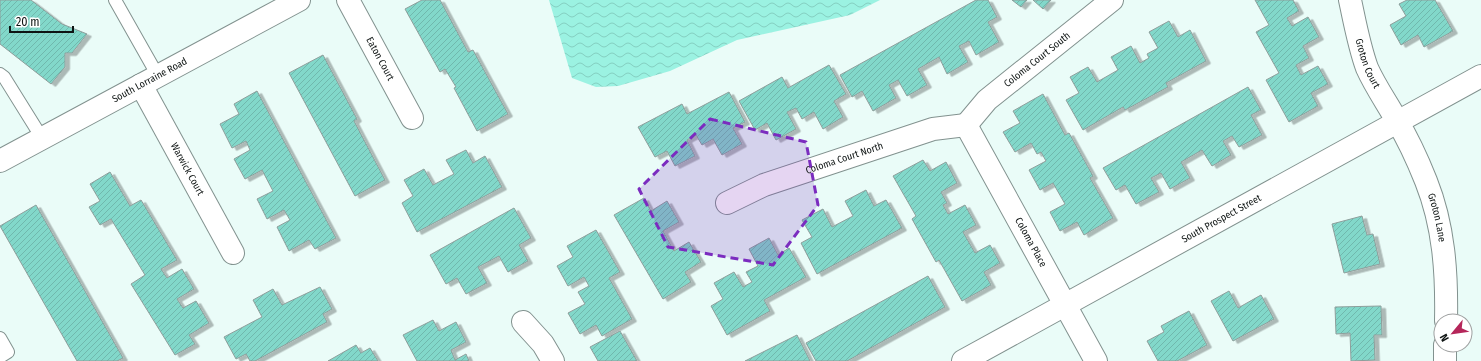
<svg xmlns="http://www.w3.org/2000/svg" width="1481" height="361" font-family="'Fira Sans Condensed',sans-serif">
<defs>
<pattern id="water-waves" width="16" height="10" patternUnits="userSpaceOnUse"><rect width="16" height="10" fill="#9bf2e2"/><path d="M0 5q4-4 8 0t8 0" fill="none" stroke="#84cfc1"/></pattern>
<pattern id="building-hatch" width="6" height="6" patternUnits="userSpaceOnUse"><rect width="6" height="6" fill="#82d8ca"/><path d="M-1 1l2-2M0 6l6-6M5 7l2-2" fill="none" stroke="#6fb8ad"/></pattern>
<filter id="shadow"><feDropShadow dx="4.5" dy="2.5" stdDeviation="0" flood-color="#0004"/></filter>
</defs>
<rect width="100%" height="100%" fill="#eafcf8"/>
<path fill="url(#water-waves)" d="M549,0h331l-30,15 -113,25 -67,31 -52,15 -22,1 -24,-9z"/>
<path fill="url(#building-hatch)" stroke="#8e9e9b" filter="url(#shadow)" d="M0,0h31l31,24 25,10 -15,19h-7v14l-14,17 -51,-40z
M422,0h18l28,52 5,-2 35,64 -31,17 -23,-43 2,-1 -11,-18 -5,3 -35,-63z
M976,0h12l9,17 -9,5 11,20 -23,13 -7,-14 -10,5 9,16 -21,12 -8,-17 -21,12 9,16 -20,11 -9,-16 -9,5 7,13 -23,13 -11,-20 -10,6 -12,-22z
M1012,0h15l-6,7z
M1033,0h18l-8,9z
M1255,0h38l6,11 -12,7 5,8 16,-9 11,20 -16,9 6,12 -13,7 5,10 17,-9 10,18 -17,9 7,13 -29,16 -23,-42 13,-7 -23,-41 13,-7z
M1407,0h28l18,31 -29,16 -6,-12 -17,10 -11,-20 16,-9 -7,-12z
M1169,21l9,16 12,-7 16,31 -40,22 2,4 -43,23 -2,-3 -40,23 -17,-30 13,-7 -9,-16 18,-10 9,15 21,-12 -7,-13 20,-11 9,17 9,-5 -2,-4 11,-6 -9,-16z
M323,55l34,64 -3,2 31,59 -30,16 -66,-123z
M829,65l17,29 -12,7 9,16 -20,12 -9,-17 -12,7 -6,-11 -9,4 9,17 -20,11 -9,-17 -12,7 -16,-29 43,-24 6,11z
M1248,87l13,23 -10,5 11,20 -23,12 -7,-11 -9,5 8,14 -19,11 -10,-16 -21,12 9,16 -20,11 -9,-16 -10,5 8,14 -23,12 -11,-19 -9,5 -13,-22z
M257,91l79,147 -21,11 -6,-9 -20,11 -12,-24 13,-7 -6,-10 -17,9 -10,-20 16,-8 -11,-21 -17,9 -11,-20 16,-9 -4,-9 -14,7 -12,-24 19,-10 -5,-10z
M729,92l16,30 -12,6 9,16 -20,11 -9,-16 -11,6 -6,-10 -9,5 8,16 -20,10 -8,-15 -12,6 -17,-30 44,-23 5,10z
M1043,94l22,41 4,-2 24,43 -3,2 23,40 -29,17 -7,-13 -17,9 -10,-19 15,-8 -12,-21 -13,7 -11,-20 17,-9 -5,-9 -4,2 -6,-11 -16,9 -12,-20 17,-9 -7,-12z
M466,150l7,13 12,-7 17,31 -85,45 -15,-29 11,-7 -9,-16 20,-11 9,16 21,-11 -8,-14z
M923,160l7,11 16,-9 11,21 -16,9 6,11 -4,2 5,9 17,-9 11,20 -13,7 12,21 15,-8 10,18 -16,9 7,13 -29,16 -23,-41 -3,2 -24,-43 4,-3 -23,-40z
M110,172l20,34 11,-6 36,60 -16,9 6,9 15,-9 12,20 -17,10 6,9 13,-7 13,22 -20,12 6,9 -20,11 -44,-71 14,-9 -34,-56 -11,6 -11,-18 11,-6 -10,-17z
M866,190l8,16 12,-6 16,28 -85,46 -16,-31 11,-6 -10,-17 21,-11 9,18 21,-11 -8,-15z
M644,198l7,13 16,-10 12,21 -16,9 11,20 15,-9 12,20 -16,10 6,10 -28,17 -49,-84z
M36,205l87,153 -6,3h-40l-77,-135z
M514,208l17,30 -12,7 9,16 -20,11 -9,-16 -21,11 9,16 -21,11 -9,-16 -11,6 -16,-29z
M1362,216l5,19 6,-1 7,30 -36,9 -12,-49z
M596,230l24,42 -11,6 23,41 -30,17 -6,-11 -16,9 -12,-21 17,-9 -7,-12 11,-6 -5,-9 -16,9 -11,-20 16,-9 -6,-11z
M769,238l9,17 11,-7 17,29 -42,23 6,11 -43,24 -16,-29 12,-7 -9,-16 20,-11 9,15 9,-5 -6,-10 12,-6 -9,-17z
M928,276l17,31 -98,54h-31l-10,-18z
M320,287l12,22 -9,5 4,8 -72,39h-5l-4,-7 -10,5 -12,-22 38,-20 -9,-17 20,-11 9,16z
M1229,291l9,17 23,-13 13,24 -41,22 -22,-40z
M1381,306l1,29h-8l1,25 -24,1 -1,-28 -14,1 -1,-27z
M1189,311l18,34 -30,16h-19l-11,-20 17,-9 -3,-6z
M433,320l6,11 17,-9 10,20 -15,8 4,10 11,-6 3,7h-52l-14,-26z
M620,331l17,30h-39l-8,-14z
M797,335l13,26h-65z
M356,345l5,8 9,-5 8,13h-50z"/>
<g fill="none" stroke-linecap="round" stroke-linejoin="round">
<g stroke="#82928f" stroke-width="14">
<path id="lane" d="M115,0l43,76
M0,74l4,3 38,61
M0,338l8,14 -8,5"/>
</g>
<g stroke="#82928f" stroke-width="24">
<g id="street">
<path id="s1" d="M348,0l64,118"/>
<path id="s2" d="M1350,0c5,23 9,46 17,68 8,18 20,35 30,53 11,18 21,40 29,60 18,45 21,92 20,140"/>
<path id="s3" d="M141,85l92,168"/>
<path id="s4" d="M966,125l130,236"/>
<path id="s5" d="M966,125l21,-25 125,-100"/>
<path id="s6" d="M0,161l299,-161"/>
<path id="s7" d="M727,203l37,-18 169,-56 33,-4"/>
<path d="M523,322l20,22 10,17"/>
<path id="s8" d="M963,361l518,-285"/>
<path d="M1445,361v-16"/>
</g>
</g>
<use href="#lane" stroke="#fff" stroke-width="12"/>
<use href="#street" stroke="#fff" stroke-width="22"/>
</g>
<path fill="#7b2cbf" fill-opacity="0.2" stroke="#7b2cbf" stroke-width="3" stroke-dasharray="8 5" stroke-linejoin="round" d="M710,119l96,23 12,63 -45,60 -105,-18 -29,-58z"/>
<g text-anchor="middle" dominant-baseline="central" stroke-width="3" stroke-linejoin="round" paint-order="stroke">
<g font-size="10" fill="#0e1413" stroke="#fff">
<text stroke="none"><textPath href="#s1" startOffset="67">Eaton Court</textPath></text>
<text stroke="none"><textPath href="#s5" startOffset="97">Coloma Court South</textPath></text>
<text stroke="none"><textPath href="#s2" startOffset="66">Groton Court</textPath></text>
<text stroke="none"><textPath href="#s6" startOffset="170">South Lorraine Road</textPath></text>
<text stroke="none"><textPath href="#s7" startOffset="126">Coloma Court North</textPath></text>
<text stroke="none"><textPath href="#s3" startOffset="96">Warwick Court</textPath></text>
<text stroke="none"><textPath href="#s2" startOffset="236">Groton Lane</textPath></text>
<text stroke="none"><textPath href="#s8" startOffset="295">South Prospect Street</textPath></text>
<text stroke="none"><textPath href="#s4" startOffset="134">Coloma Place</textPath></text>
</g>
</g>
<g transform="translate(1453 333) rotate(241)"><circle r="19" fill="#ffffff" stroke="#9fa1a1"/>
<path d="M0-3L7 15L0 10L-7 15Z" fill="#b5265a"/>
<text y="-6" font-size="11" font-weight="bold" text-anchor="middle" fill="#0e1413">N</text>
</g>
<path d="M10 26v6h63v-6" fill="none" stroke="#0e1413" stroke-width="2"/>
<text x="16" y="26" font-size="12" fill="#0e1413" stroke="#ffffff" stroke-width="3" paint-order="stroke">20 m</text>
</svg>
